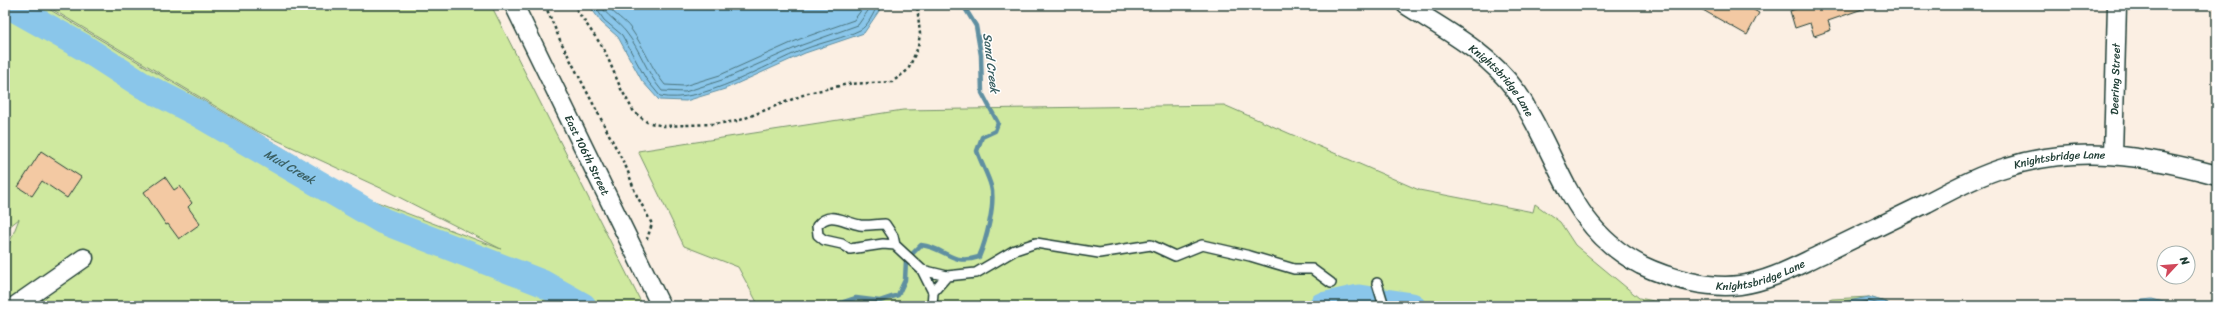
<svg xmlns="http://www.w3.org/2000/svg" width="2222" height="311" font-family="Sriracha,sans-serif">
<rect width="100%" height="100%" fill="#fbefe3"/>
<filter id="ink" filterUnits="userSpaceOnUse"><feTurbulence type="fractalNoise" baseFrequency=".025" numOctaves="2"/><feDisplacementMap in="SourceGraphic" scale="8" xChannelSelector="R" yChannelSelector="G"/><feConvolveMatrix kernelMatrix="1 2 1 2 8 2 1 2 1" color-interpolation-filters="sRGB"/></filter>
<g filter="url(#ink)">
<path fill="#cfe99f" stroke="#77936a" d="M5,5h37l327,194 132,50 -116,-59 -128,-59 -212,-126h446l152,301h-638v-51l14,-36 -14,11z
M1224,105l195,85 114,22 2,-8 25,18 15,23 64,53 39,8h-919l-21,-39 -54,-21 -46,-95 265,-41z
M1869,297l19,6 3,3h-75l16,-7z"/>
<path fill="#8ac6ea" stroke="#5f8fa1" d="M589,5h292l-2,6 -15,22 -59,20 -80,36 -39,12 -27,-1 -17,-19 -24,-44 -17,-15z
M1869,297l19,6 3,3h-69z
M2152,299l27,7h-93z"/>
<g fill="none" stroke-linecap="round" stroke-linejoin="round">
<path stroke="#4a747d" stroke-width="1" d="M594,5l10,15 18,15 24,44 14,17c42,9 106,-32 145,-47 18,-7 39,-11 55,-19 7,-3 15,-18 17,-25
M600,5c7,11 18,17 26,27 15,19 20,40 36,59l23,1 37,-12 80,-35 56,-20 14,-20
M607,5c7,10 18,15 24,24 13,18 20,39 34,56l19,1 36,-11 80,-36 54,-19 11,-15
M1838,306l31,-5 17,5"/>
<path stroke="#5f8fa1" stroke-width="4.5" d="M815,306h6
M832,306l24,-8 24,3 18,-6 7,-15 1,-20 15,-15c26,3 29,21 58,12 7,-16 17,-54 12,-71 -3,-11 -10,-23 -14,-35l5,-14 13,-6 3,-8 -16,-30 -1,-38 -5,-29 -13,-21"/>
<g stroke="#8ac6ea" stroke-width="27">
<path id="s1" d="M8,5l75,42 59,38 55,28 186,108 159,62 41,23"/>
<path d="M1322,306l37,-8 53,8"/>
</g>
</g>
<path fill="#f3c9a3" stroke="#1f3d34" d="M1694,5h51l14,8 -12,22z
M1806,5h61l1,2 -40,14 3,9 -17,6 -4,-13 -15,5 -5,-17z
M41,151l40,26 -14,21 -25,-17 -10,15 -14,-9z
M165,177l9,13 6,-4 12,17 -4,4 12,17 -21,15 -11,-15 -2,1 -22,-33z"/>
<g fill="none" stroke-linecap="round" stroke-linejoin="round">
<g stroke="#1f3d34" stroke-width="12">
<path id="lane" d="M895,245l-2,-9 -8,-12c-8,0 -17,2 -25,1 -17,-3 -30,-15 -43,1l1,9 6,5 18,4 8,5 33,-5 12,1 27,25 11,22 -1,14
M922,270l25,6
M1377,283l7,23
M933,292l14,-16 29,-3 39,-23 21,-7 63,10 52,-8 24,11 27,-11 48,11 44,13h18l19,14"/>
</g>
<g stroke="#1f3d34" stroke-width="21">
<g id="street">
<path id="s2" d="M514,5l147,301"/>
<path id="s3" d="M1406,5c39,25 82,47 110,86 6,7 10,17 15,25 33,59 45,115 110,149 29,14 68,24 99,20 30,-4 56,-19 82,-31 35,-17 70,-34 105,-51 25,-13 52,-28 80,-36 72,-23 139,-11 210,8"/>
<path id="s4" d="M2113,154l4,-149"/>
<path d="M15,306l69,-48"/>
</g>
</g>
<path stroke="#1f3d34" stroke-width="2.5" stroke-dasharray="3 3" stroke-linecap="butt" d="M545,5l15,35 67,129 8,23 17,32 -5,15
M573,5l31,44 17,40 13,23 13,10 16,4 50,-2 25,-3 70,-28 40,-9 44,-2 16,-12 10,-23 2,-13 -3,-29"/>
<use href="#lane" stroke="#fff" stroke-width="9"/>
<use href="#street" stroke="#fff" stroke-width="18"/>
</g>
</g>
<g text-anchor="middle" dominant-baseline="central" stroke-width="3" stroke-linejoin="round" paint-order="stroke">
<g font-size="11" fill="#1f3d34" stroke="#fff">
<text stroke="none"><textPath href="#s4" startOffset="75">Deering Street</textPath></text>
<text stroke="none"><textPath href="#s3" startOffset="123">Knightsbridge Lane</textPath></text>
<text stroke="none"><textPath href="#s2" startOffset="167">East 106th Street</textPath></text>
<text stroke="none"><textPath href="#s3" startOffset="807">Knightsbridge Lane</textPath></text>
<text stroke="none"><textPath href="#s3" startOffset="483">Knightsbridge Lane</textPath></text>
</g>
<g font-size="12" font-style="italic" fill="#3a5f62" stroke="#fff">
<text transform="translate(991 63) rotate(83)">Sand Creek</text>
<text stroke="none"><textPath href="#s1" startOffset="325">Mud Creek</textPath></text>
</g>
</g>
<rect width="2222" height="311" fill="none" stroke="#fff" stroke-width="20"/>
<rect x="10" y="10" width="2202" height="291" fill="none" stroke="#1f3d34" stroke-width="1.5" filter="url(#ink)"/>
<g transform="translate(2176 265) rotate(64)"><circle r="19" fill="#ffffff" stroke="#a5b1ae"/>
<path d="M0-3L7 15L0 10L-7 15Z" fill="#d1495b"/>
<text y="-6" font-size="11" font-weight="bold" text-anchor="middle" fill="#1f3d34">N</text>
</g>
</svg>
